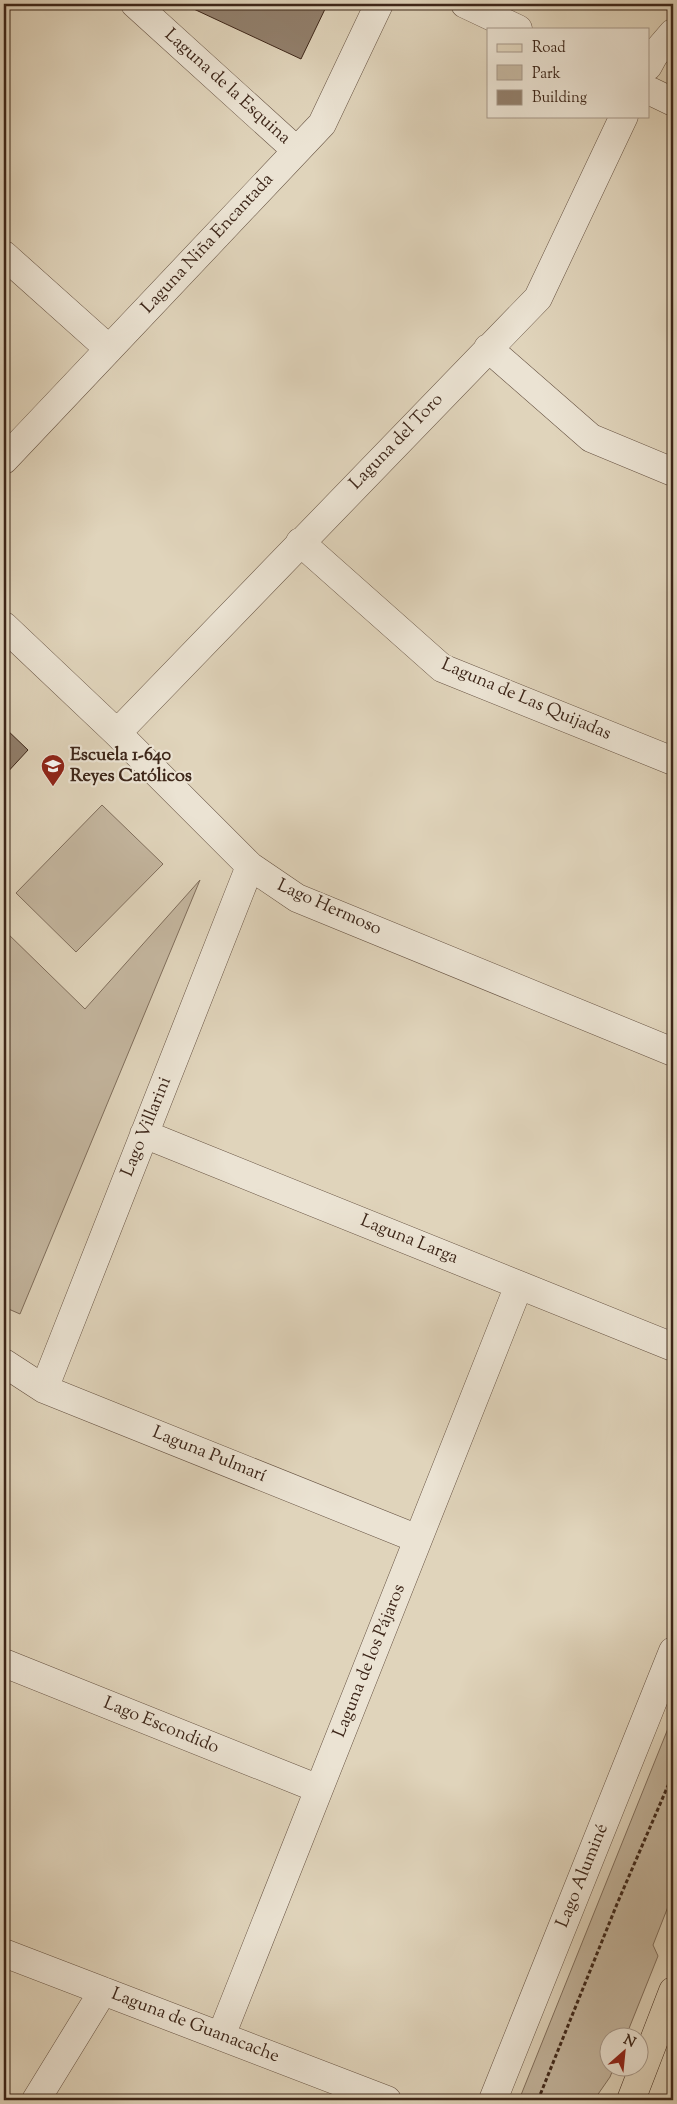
<svg xmlns="http://www.w3.org/2000/svg" width="677" height="2104" font-family="'Sorts Mill Goudy',serif">
<rect width="100%" height="100%" fill="#e0d4bb"/>
<filter id="stains"><feTurbulence type="fractalNoise" baseFrequency=".004" numOctaves="4"/><feColorMatrix values="0 0 0 0 .2 0 0 0 0 .09 0 0 0 0 .02 0 0 0 .5 -.17"/></filter>
<radialGradient id="worn" r=".72"><stop offset=".6" stop-color="#630" stop-opacity="0"/><stop offset="1" stop-color="#630" stop-opacity=".3"/></radialGradient>
<path fill="#c4b69f" stroke="#806e5c" d="M102,805l61,59 -87,88 -60,-59z
M200,880l-180,434 -16,-7v-377l81,79z
M673,1716v178l-20,51 5,11 -32,80h-16v30l4,1 -4,10 -16,23h-75z"/>
<path fill="#92806d" stroke="#3d2619" d="M183,4h142l1,3 -25,52z
M4,727l24,23 -24,26z"/>
<g fill="none" stroke-linecap="round" stroke-linejoin="round">
<g stroke="#665242" stroke-width="29">
<path id="minor" d="M135,4l161,146
M465,4l53,25
M648,66l6,-11 19,-22
M648,90l25,12
M4,255l105,94
M488,348l103,90 82,34
M4,460l318,-336 57,-120
M300,542l142,126 231,93
M4,626l113,107 133,133 47,32 376,154
M117,733l421,-435 86,-182
M144,1134l529,213
M4,1363l40,26 374,150
M44,1389l206,-523
M4,1663l315,126
M4,1953l383,147
M221,2036l298,-751
M36,2100l67,-109
M493,2100l180,-449"/>
</g>
<g stroke="#3d2619" stroke-width="29">
<path id="major" d="M631,2100l42,-109"/>
</g>
<path stroke="#3d2619" stroke-width="3" stroke-dasharray="4 2.5" stroke-linecap="butt" d="M538,2100l79,-196 56,-130"/>
<use href="#minor" stroke="#ebe3d3" stroke-width="28"/>
<use href="#major" stroke="#e0d4bb" stroke-width="28"/>
</g>
<defs>
<g id="school-pin" transform="scale(1.25)"><path d="M0 17L-7.5 6A9.5 9.5 0 1 1 7.5 6Z" fill="#8f2418" stroke="#ebe3d3"/><path d="M0-5L7-2L0 1L-7-2ZM-4 1L0 2.5L4 1V4Q0 6-4 4Z" fill="#fff"/></g>
</defs>
<g fill-rule="evenodd">
<use href="#school-pin" x="53" y="766"/>
</g>
<g text-anchor="middle" dominant-baseline="central" stroke-width="4.5" stroke-linejoin="round" paint-order="stroke">
<g font-size="18" fill="#3d2619" stroke="#ebe3d3">
<text transform="translate(227 87) rotate(42)">Laguna de la Esquina</text>
<text transform="translate(208 244) rotate(-47)">Laguna Niña Encantada</text>
<text transform="translate(397 442) rotate(-46)">Laguna del Toro</text>
<text transform="translate(526 700) rotate(23)">Laguna de Las Quijadas</text>
<text transform="translate(329 908) rotate(24)">Lago Hermoso</text>
<text transform="translate(147 1127) rotate(-68)">Lago Villarini</text>
<text transform="translate(409 1240) rotate(22)">Laguna Larga</text>
<text transform="translate(209 1455) rotate(22)">Laguna Pulmarí</text>
<text transform="translate(370 1661) rotate(-68)">Laguna de los Pájaros</text>
<text transform="translate(161 1726) rotate(22)">Lago Escondido</text>
<text transform="translate(583 1876) rotate(-68)">Lago Aluminé</text>
<text transform="translate(195 2026) rotate(21)">Laguna de Guanacache</text>
</g>
<g font-size="18" font-weight="bold" fill="#3d2619" stroke="#ebe3d3" text-anchor="start">
<text x="70" y="756">Escuela 1-640<tspan x="70" dy="21">Reyes Católicos</tspan></text>
</g>
</g>
<rect width="677" height="2104" fill="none" stroke="#e0d4bb" stroke-width="20"/>
<rect x="5" y="5" width="667" height="2094" fill="none" stroke="#3d2619" stroke-width="2.5"/>
<rect x="10" y="10" width="657" height="2084" fill="none" stroke="#3d2619"/>
<rect x="487" y="28" width="162" height="90" fill="#ebe3d3" stroke="#a59789"/>
<rect x="497" y="44" width="25" height="8" fill="#e0d4bb" stroke="#a59789"/>
<text x="532" y="52" font-size="15" fill="#3d2619">Road</text>
<rect x="497" y="65" width="25" height="15" fill="#c4b69f" stroke="#a59789"/>
<text x="532" y="78" font-size="15" fill="#3d2619">Park</text>
<rect x="497" y="90" width="25" height="15" fill="#92806d" stroke="#a59789"/>
<text x="532" y="102" font-size="15" fill="#3d2619">Building</text>
<g transform="translate(624 2052) rotate(27)"><circle r="24" fill="#ebe3d3" stroke="#a59789"/>
<path d="M0-4L9 19L0 12L-9 19Z" fill="#8f2418"/>
<text y="-8" font-size="14" font-weight="bold" text-anchor="middle" fill="#3d2619">N</text>
</g>
<rect width="100%" height="100%" filter="url(#stains)"/>
<rect width="100%" height="100%" fill="url(#worn)"/>
</svg>
